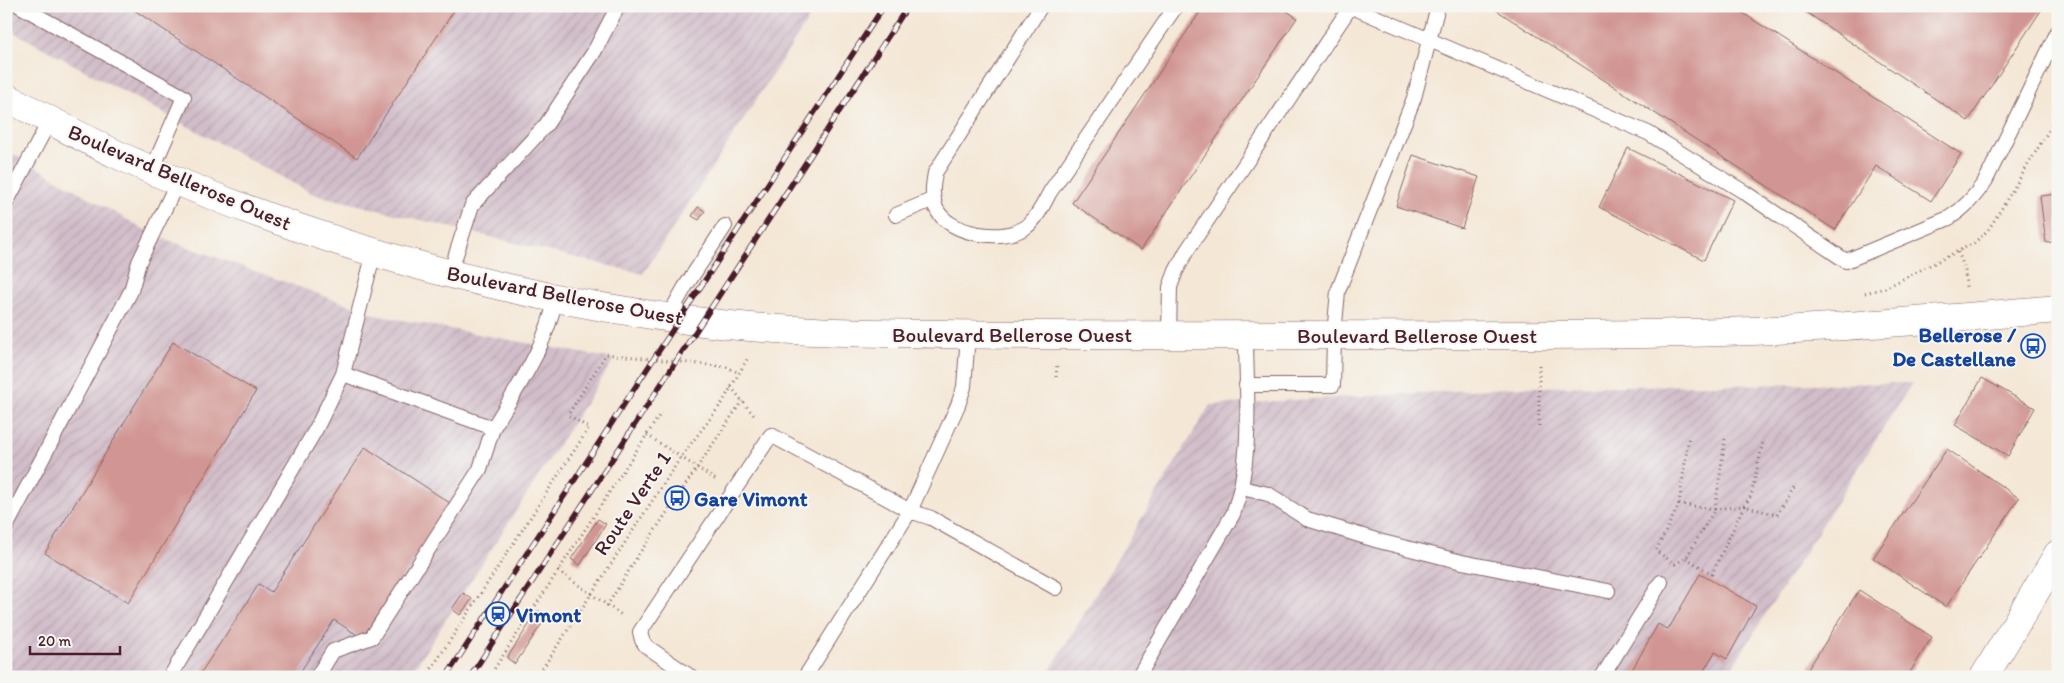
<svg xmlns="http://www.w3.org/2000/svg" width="2064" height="683" font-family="Itim,sans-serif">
<defs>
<pattern id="industrial-furrows" width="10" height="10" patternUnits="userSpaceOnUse" patternTransform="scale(1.25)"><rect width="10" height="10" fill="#d1bdc9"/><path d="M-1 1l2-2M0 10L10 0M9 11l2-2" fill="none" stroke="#b5a2ad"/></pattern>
</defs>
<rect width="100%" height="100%" fill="#f6f6f2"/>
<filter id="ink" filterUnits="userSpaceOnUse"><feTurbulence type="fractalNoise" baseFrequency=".02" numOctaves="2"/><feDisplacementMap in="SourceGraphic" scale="10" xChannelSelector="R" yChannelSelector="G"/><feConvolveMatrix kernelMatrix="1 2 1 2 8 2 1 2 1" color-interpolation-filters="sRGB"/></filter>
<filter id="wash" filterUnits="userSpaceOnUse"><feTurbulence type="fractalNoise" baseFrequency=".0096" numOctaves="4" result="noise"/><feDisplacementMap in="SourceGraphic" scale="20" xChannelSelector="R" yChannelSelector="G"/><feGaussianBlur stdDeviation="1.12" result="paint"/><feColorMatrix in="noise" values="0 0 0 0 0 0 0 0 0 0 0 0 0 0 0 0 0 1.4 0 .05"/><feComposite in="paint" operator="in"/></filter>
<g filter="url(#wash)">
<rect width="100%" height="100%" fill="#f4e7d5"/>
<path fill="url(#industrial-furrows)" d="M6,6h811l-174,268 -330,-80 -307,-166z
M6,150l148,85 226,81 234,43 -205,318h-403z
M1912,383l-186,294h-680l164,-272 314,-18z"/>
<g id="blocks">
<path fill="#d19693" d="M128,6h329l-100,152z
M1204,6h76l17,12 -156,232 -69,-47z
M1490,6h242l229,148 -30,47 -55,-35 -41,64z
M1797,6h247l-76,115z
M1628,148l105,52 -29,60 -105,-53z
M1413,155l66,22 -17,51 -66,-22z
M2058,194v47l-12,2 -6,-47z
M698,207l7,4 -6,9 -7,-4z
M173,342l83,49 -128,212 -83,-50z
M1982,378l53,30 -27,48 -53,-31z
M365,447l85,56 -88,135 -28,-18 -37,57h-99l61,-93 12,8z
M1947,449l72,49 -73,109 -73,-49z
M598,519l8,5 -26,41 -9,-6z
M1700,574l56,32 -29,53 -12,-7 -15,25h-72l30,-53 10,6z
M1859,590l73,47 -25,40h-104z
M463,593l9,6 -12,16 -8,-6z
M538,611l9,5 -32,48 -8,-6z"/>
</g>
</g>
<g filter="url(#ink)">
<use href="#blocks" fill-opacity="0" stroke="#866566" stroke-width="1"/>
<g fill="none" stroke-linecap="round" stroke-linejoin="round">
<g stroke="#866566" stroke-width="16">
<path id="service" d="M20,6l164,91 -32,73
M1041,6l-106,167c-2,11 -4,23 1,35 12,27 67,35 90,19 11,-8 18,-24 24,-35l126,-186
M1352,7l296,126 96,59 102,69 103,-43c16,-10 26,-22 37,-38l72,-149
M6,203l44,-83
M896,215l38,-16
M374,252l-31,122 150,54c27,-45 52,-79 63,-131
M450,273l22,-68 74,-80 48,-73 24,-46
M668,317l17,-30 40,-61
M1169,335l1,-48 6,-16 10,-19 165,-246
M1246,385h87l1,-50 4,-44 76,-193 24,-92
M1242,488l26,6 39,25 72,22 83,21 146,29
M6,527l125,-236 8,-29 39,-81
M170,677l146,-248 27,-55
M317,677l16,-26 39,-14 108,-168 13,-41
M691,677l-45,-31 -4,-6 -2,-8 131,-197 139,76 21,7 125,70
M805,677l105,-166 48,-106 6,-18 4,-52
M1138,677l95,-163c21,-56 13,-120 13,-179
M1602,677l59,-95"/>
</g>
<g stroke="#866566" stroke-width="29">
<path id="minor" d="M1984,677l74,-123"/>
</g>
<g stroke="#866566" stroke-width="29">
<path id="tertiary" d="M6,97c38,20 74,40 112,58 184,85 383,142 585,167 80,10 160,11 241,12 116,2 231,1 347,1 161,0 323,2 484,-5 94,-4 188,-13 283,-21"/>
</g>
<path stroke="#866566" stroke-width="3" stroke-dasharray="1 4" stroke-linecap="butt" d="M1958,252l7,17 1,18
M1865,293l20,-5 89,-45 14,-13 9,-14 61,-101
M1539,365v65
M1056,377l1,-13
M731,387l25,31
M647,435l69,45
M1725,439l-10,70 29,-3 7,-10 12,-54
M1679,504l36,5 -29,49 -11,6 -19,-13z
M1679,504l10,-69
M1686,558l26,16 32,-68 33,9 18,-30
M558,571l65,45
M607,606l34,-55 101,-150
M426,677l163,-249 -21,-13 38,-61 121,13 12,6
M489,677l172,-264
M537,677l144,-220 41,-54 27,-47"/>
<use href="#service" stroke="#fff" stroke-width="14"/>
<use href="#minor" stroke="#fff" stroke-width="28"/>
<use href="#tertiary" stroke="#fff" stroke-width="28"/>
<g stroke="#4a1f2b" stroke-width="5.5">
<path id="rail" d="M446,677l438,-671
M470,677l438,-671"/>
</g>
<use href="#rail" stroke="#f6f6f2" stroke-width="4" stroke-dasharray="11" stroke-linecap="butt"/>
</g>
</g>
<defs>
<g id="bus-ring" transform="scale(1.25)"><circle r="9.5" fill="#f6f6f2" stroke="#1a4fb4" stroke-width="1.5"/><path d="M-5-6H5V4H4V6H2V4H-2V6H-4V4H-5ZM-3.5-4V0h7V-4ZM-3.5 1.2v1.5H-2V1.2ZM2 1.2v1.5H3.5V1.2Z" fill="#1a4fb4"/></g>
<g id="station-ring" transform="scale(1.25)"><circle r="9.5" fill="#f6f6f2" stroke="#1a4fb4" stroke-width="1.5"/><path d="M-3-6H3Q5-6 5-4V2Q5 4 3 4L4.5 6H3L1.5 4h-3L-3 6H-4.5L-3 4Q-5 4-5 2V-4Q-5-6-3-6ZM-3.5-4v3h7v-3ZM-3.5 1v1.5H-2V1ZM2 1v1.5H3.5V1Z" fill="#1a4fb4"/></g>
</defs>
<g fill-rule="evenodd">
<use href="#bus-ring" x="2033" y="346"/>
<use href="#bus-ring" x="677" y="498"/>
<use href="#station-ring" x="498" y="614"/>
</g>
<g text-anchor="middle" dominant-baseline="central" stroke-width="4" stroke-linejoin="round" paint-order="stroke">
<g font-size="21" fill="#4a1f2b" stroke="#f6f6f2">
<text transform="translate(180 177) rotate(23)">Boulevard Bellerose Ouest</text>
<text transform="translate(565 295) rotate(11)">Boulevard Bellerose Ouest</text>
<text x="1012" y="334">Boulevard Bellerose Ouest</text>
<text x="1417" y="335">Boulevard Bellerose Ouest</text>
<text transform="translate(632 503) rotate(-56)">Route Verte 1</text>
</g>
<g font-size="21" font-weight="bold" fill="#164399" stroke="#f6f6f2" text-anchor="start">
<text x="2016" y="334" text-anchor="end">Bellerose /<tspan x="2016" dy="24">De Castellane</tspan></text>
<text x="694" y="498">Gare Vimont</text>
<text x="516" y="614">Vimont</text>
</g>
</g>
<rect width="2064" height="683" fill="none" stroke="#f6f6f2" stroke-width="25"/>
<path d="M30 646v8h90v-8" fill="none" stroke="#4a1f2b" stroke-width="2.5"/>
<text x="38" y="646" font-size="15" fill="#4a1f2b" stroke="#f6f6f2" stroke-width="4" paint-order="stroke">20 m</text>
</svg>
